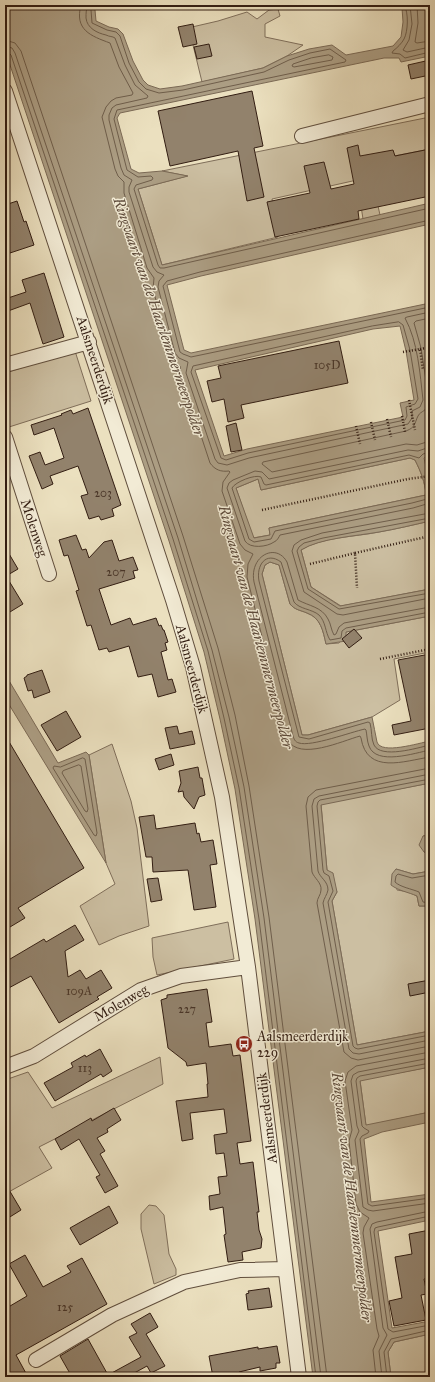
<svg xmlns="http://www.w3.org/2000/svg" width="435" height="1382" font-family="'IM FELL Great Primer',serif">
<rect width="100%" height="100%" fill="#ebe0bf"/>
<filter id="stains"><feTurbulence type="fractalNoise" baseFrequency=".005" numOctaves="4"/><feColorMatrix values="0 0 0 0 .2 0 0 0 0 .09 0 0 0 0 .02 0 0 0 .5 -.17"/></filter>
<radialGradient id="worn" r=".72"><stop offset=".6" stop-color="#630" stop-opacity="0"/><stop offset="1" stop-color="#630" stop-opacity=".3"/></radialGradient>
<path fill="#ccbfa2" stroke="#7f6e5a" d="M278,9l2,7 -15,8v13l38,8 -16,11 -24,12 -61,14 -9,-37 -1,-18 26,-6 29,-9 10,7 12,-9z
M430,117v32l-62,12 12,54 -17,4 -6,-39 -85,19 6,38 -116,28 -24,-76 49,-13 -25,-5z
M75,351l16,50 -82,26 -4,-14v-40z
M410,458l5,2c6,12 10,22 11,35l-157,33 1,7 -17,3 -17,-50 22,-9 3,11z
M430,521v68l-89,17 -30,-19 -10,-37c20,-13 54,-13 78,-18 17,-3 34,-7 51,-11z
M270,562l9,3 11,39c5,6 10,6 17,9 14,5 16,18 19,31l13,-1 7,-11 84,-16v36l-36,7 6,41 -28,17 -64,18h-6l-40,-161 3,-9z
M112,744l19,57 6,27 12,98 -30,10 -20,9 -19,-39 35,-22 -9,-21 -17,-108z
M430,783v52l-7,1 1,16 6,2v17l-17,3 -17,-5 1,21 12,2 8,4 2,10h11v125l-73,14 -25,-144 5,-9 -10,-22 -6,-66z
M228,922l6,37 -77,16 -4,-18 -1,-19z
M160,1057l3,27 -124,63 13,21 -47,26v-114l23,-8 24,36z
M430,1067v45l-64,14 -6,-46z
M149,1205l7,1 8,9 5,39 7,15v6l-22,9 -13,-55v-15z
M430,1334v43h-39l-3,-25 6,-10z"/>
<path fill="#ac9e84" stroke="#7b6a56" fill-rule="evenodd" d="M5,5h95l-5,5 1,11 13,6 9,2 5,5 10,27 10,19 5,5 12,4 22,-3 81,-18 24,-12 22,-7 23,-4 14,10 47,-9 8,-9 2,-15 -1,-14 -5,-3h33v51l-29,6 -2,-4h-15l-264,55 -3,5 14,51 8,4 23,-2 26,5 -50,13 24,76 268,-62v21l-229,52 -34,9 17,65 7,3 239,-50v152l-6,3 6,27v36c-17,4 -34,8 -51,11 -22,4 -59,6 -78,18l10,37 29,19 90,-17v27l-84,16v9l-20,3c-3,-13 -5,-26 -19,-31 -7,-3 -12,-3 -17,-9l-11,-39 -9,-3 -5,3 -3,9 40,161h6l64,-18c2,8 3,17 5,25 4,13 42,1 53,-1v42l-109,22 6,65 6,3 4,19 -5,9 25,144 73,-14v36l-70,14 6,44 64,-13v10l-48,10 -18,7 7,63 59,-8v26l-52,11 14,97 38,-7v13l-36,8 -6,10 3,25h-78l-58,-458 -20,-130 -15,-70 -16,-67 -35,-111 -164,-491zM400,326l6,25 8,49 -14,3 3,14 -156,32 -23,7 -29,-86 178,-41zM410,458l5,2c6,12 10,22 11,35l-157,33 1,7 -16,3 -18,-50 22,-9 3,11z
M5,674l53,89 28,-11 3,3 17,108 -101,-165z
M430,835v19l-6,-2 -5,-7 4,-9z
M396,869l17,5 17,-3v35h-11l-2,-10c-9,-4 -18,-5 -26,-11l1,-11z"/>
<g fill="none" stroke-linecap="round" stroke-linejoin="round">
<path stroke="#6f5e4b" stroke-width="1" d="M81,5c-7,25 10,31 29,38l9,24 14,26 -1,2 -16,3 -5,3 -5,6 -4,10 13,52 3,7 6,6v11l23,75 7,10 -1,11 17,65 3,6 7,6 1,9 29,88c5,7 11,9 19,8l1,1 -7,10 -1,9 18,53 5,6 8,4 -5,10 -1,13 41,163c11,21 54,1 72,-4l1,2c6,37 43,23 69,19
M88,5c-2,4 -2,8 -2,13 1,10 11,15 20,17 4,2 6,1 9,3l10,27 10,20 13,11 -1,2 -31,7 -4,3 -3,7v5l12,48 3,7 8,5 -3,7v5l24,75 4,5 7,3 -5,6 -1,6 17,66 4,5 9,4 -2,11 29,86 3,4 9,2 22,-7 159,-34 4,-6v-7l8,-4 3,-7c-3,-26 -5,-58 -18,-82l2,-1 23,-5
M94,5l-3,5 1,13 15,7 9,2 4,4 9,27 10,19 7,7 13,4 24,-3 81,-18 25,-12 21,-7 20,-4 16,11 -1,2 -228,48 -3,9 13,51 11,7 13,-1 2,2 -1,2 -16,5 -2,4 24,76 2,3h4l266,-60
M404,5c5,7 4,27 0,34 -2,4 -7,9 -11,12l-1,2 8,1 5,4 25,-6
M410,5l2,19 -3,16 -6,10 4,2 23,-5
M417,5l1,18 -3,19 2,1 13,-2
M5,40l10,3 6,8 162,485 35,112 17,67 14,71 20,131 58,460
M5,46l7,2 3,5 163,485 34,112 17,67 15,70 20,131 57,459
M5,51l3,1 3,3 162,484 35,112 16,67 15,70 20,131 57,458
M329,55l4,2 -1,3 -38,7 -2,-1 1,-2 18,-6z
M430,220l-230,52 -33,9 -4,5 17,66 3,2 8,3 239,-50
M430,318l-14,3 -2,2 7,25 8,52c-2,13 -8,10 -11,16 -4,8 -2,11 -12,15l-143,31 -1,2 10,8 134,-28 11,1 13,-4
M399,322l4,3 7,25 8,49 -3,5 -9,3 1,9 -2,4 -157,33 -22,7 -5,-2 -30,-86 2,-6 179,-40z
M430,447l-12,4 -10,-1 -139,29 -7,-7 -7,-1 -22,9 -4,3 -2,5 18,53c5,8 22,6 29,1 3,-1 5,-5 6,-7l133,-27 17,-5
M430,452l-7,2 -4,4 -10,-3 -143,30 -2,-1 -3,-7c-6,-3 -26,5 -29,11l17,51 5,3 17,-3 4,-8 137,-28 15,-4 3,-3
M430,513l-108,20 -21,7 -7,5 -2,6 12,41 33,22 6,1 87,-17
M430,518l-107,20 -19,5 -5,4 -2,4 11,38 31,20 91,-16
M430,607l-86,16 -5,4 -3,7 -2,1c-3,-5 -3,-11 -6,-16 -6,-12 -19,-13 -30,-19l-11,-38c-11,-20 -38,-6 -33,20l39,154c1,3 2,6 6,7 12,4 52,-11 66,-14l1,1c1,5 1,11 3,16 7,20 46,7 61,4
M430,612l-84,16 -4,3 -1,7 -11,2c-5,-8 -4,-18 -11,-25 -7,-6 -20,-6 -25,-13l-13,-40c-15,-11 -25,3 -22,19l40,156 10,2 59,-17 2,1c2,7 1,16 4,22 7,14 43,3 56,0
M83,758l2,1 12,74 -1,3 -2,-1 -41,-67 1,-2 6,1z
M79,765l2,1 7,43 -1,3 -2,-1 -23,-38 1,-2z
M430,768l-114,22 -8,7 -2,9 6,66c2,6 10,11 9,18 0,5 -4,8 -4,13l27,149 7,6 7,2 72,-14
M430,774l-111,22 -5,3 -2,7 6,65c2,7 10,10 10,19 -1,5 -4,8 -5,13l26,146 4,4 6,1 71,-14
M430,779l-110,21 -2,2 -1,4 6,64 1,3 5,3 4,15 -5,11 25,144 2,2 3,1 72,-14
M430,875l-18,3 -14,-4 -2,2 -1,6c5,5 17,7 24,10l4,10 7,1
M430,1058l-72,14 -5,3 -2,6 6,45 2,5 -4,9 8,67 5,3 5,1 57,-8
M430,1063l-70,13 -3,2 -1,3 6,45 2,2 5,3 -1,2 -6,3 -2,3 8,65 4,2 58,-8
M430,1216l-52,11 -3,1 -1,4 14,97 5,3 37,-7
M376,1377l-3,-27 6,-14 -2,-7 -14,-96 1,-6 5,-9 -9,-6 -4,-8 -7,-63 3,-11 -7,-49 3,-9 8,-6 74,-14
M382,1377l-3,-26 8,-16 -4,-7 -13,-99 2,-5 5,-2 53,-11
M387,1377l-3,-25 7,-13 39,-9"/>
</g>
<path fill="#92826c" stroke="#321d12" d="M193,24l4,20 -14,3 -5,-20z
M209,44l3,12 -15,3 -3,-12z
M430,60v15l-19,4 -3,-14z
M252,91l11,55 -9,2 10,49 -17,4 -9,-50 -68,15 -12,-55z
M358,145l2,11 33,-6 2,6 35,-7v47l-72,15 1,8 -84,18 -8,-35 43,-9 -6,-27 20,-4 7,27 23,-5 -7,-36z
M17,201l7,21 2,-1 8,24 -24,8 -5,-16v-32z
M44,273l20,64 -21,7 -13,-41 -22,8 -3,-12 21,-7 -4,-12z
M339,341l9,42 -107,22 3,13 -16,4 -4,-23 -12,3 -5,-21 14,-3 -3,-12z
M88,408l33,97 -9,4 2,7 -13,4 -2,-4 -10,3 -8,-23 7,-2 -10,-28 -28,10 3,8 -11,5 -13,-33 11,-4 5,13 19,-7 -10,-30 -20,7 -3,-10 31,-10 -1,-1 10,-4 2,4z
M236,423l6,27 -11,2 -5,-26z
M76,535l6,15 4,-1 3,9 15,-16 8,-2 7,21 14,-4 5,13 -5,1 2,7 -36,11 12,36 19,-7 3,7 23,-7 3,8 2,-1 2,5h1l4,12 -3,1 2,7 -6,2 7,28 4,-1 4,13 -18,5 -6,-23 -14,3 -9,-31 -20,6 -2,-4 -8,2 -8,-25 -4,1 -11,-35 3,-1 -11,-35 -4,1 -5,-16z
M5,547l13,22 -12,7 17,28 -18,11z
M354,629l8,9 -13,10 -7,-9z
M430,654v74l-36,7 -2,-10 19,-4 -13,-61z
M42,670l8,22 -16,6 -2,-8 -4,1 -4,-13 3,-2v-1z
M66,711l15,26 -24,14 -16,-26z
M177,726l2,8 13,-3 3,13 -25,5 -5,-21z
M5,735l79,133 -66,40 7,10 -20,12z
M171,754l3,11 -15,5 -4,-11z
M198,767l2,11h2l3,17 -6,2 -5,12 -10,-12 -1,-6 -5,1 3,-9 -2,-12z
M154,815l2,14 39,-6 2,11 2,-1 2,9 12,-2 4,24 -7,1 6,42 -22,3 -6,-40 -35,2 -1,-15h-6l-7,-40z
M158,878l4,22 -11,2 -4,-23z
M75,925l9,15 -19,11 3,26 12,-7 6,9 15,-9 11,18 -15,9 2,2 -40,24 -28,-47 -26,14v-28l39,-23 2,3z
M430,980v12l-20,4 -2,-12z
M207,989l5,33 -6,1 3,24 22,-3 2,12 7,-1 11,86 -14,2 3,21 13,-2 6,50h-2l2,18 3,9 -1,9 -19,4 1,8 -15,2 -4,-27 2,-1 -3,-27 -13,3 -1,-14 11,-2 -2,-17 9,-1 -3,-23 -8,1 -2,-19 13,-2 -3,-24 -34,4 3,26 -11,2 -6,-40 32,-4 -1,-13h1l-2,-21 -19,3 -1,-4 -18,-14 -7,-48 6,-2v-3z
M100,1049l12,22 -9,6 -2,-3 -46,27 -11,-18 29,-16 -2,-4 14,-8 1,2z
M114,1108l7,12 -14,9 1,3 -11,6 8,13 -5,3 18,32 -13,7 -9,-16 4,-2 -21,-36 -18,11 -6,-11 36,-21 1,3z
M5,1183l16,27 -16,10z
M109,1206l9,17 -38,22 -10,-17z
M430,1230v48l-6,1 3,15 -6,1 5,25 -32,6 -5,-25 13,-3 -7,-41 17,-3 -3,-20z
M25,1255l18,32 28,-15 -4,-6 15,-8 25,46 -91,51 12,22h-23v-68l22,-13 -18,-32z
M269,1288l3,19 -24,3 -2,-16 3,-1 -1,-2z
M150,1313l8,14 -12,7 19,32 -14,7 -4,-7 -20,11h-55l-12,-21 28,-17 20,36 33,-18 -12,-20 8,-4 -6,-9z
M277,1346l3,17h-4v5l-16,3v-4l-21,5 1,5h-27l-4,-21 49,-9v2z"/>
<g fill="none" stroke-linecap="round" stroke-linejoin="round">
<g stroke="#604e3d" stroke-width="16">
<path id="minor" d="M5,91l168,509 20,67 29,130 26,170 51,410
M302,136l128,-32
M5,365l84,-23
M5,437l44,137
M5,1067l29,-11 107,-66 40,-14 67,-9
M36,1360l76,-45 72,-33 56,-12 45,-1"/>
</g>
<path stroke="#321d12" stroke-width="2.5" stroke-dasharray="1 2" stroke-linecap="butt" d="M420,349l10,-2
M403,352l17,-3 3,21
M409,400l6,30
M402,416l3,16
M387,419l4,18
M371,422l4,18
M356,426l4,18
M262,510l146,-31 22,-3
M355,553l75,-17
M310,564l45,-11 2,35
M380,659l50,-10"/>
<use href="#minor" stroke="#f2ebd5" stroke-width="14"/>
</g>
<defs>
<g id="bus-disc" transform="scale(0.9)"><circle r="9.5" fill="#8f2418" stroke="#f2ebd5"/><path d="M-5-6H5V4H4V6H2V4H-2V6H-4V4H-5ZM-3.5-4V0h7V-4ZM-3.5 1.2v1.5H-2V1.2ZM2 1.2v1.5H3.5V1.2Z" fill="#fff"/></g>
</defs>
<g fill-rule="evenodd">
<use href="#bus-disc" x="244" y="1044"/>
</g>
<g text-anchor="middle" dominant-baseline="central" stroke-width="3" stroke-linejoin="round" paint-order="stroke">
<g font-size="12" fill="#4a3628">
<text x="327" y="365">105D</text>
<text x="103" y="493">203</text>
<text x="116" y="572">207</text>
<text x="79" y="991">109A</text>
<text x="187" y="1009">227</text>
<text x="85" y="1068">113</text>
<text x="65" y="1307">125</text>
</g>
<g font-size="14" fill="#321d12" stroke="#f2ebd5">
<text transform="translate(95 360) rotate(72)">Aalsmeerderdijk</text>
<text transform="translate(34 528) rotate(72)">Molenweg</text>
<text transform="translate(192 669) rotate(75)">Aalsmeerderdijk</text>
<text transform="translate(121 1003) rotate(-30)">Molenweg</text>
<text transform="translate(267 1118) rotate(-97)">Aalsmeerderdijk</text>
</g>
<g font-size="14" fill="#321d12" stroke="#f2ebd5" text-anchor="start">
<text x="257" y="1036">Aalsmeerderdijk<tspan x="257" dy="16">229</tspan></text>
</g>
<g font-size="15" font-style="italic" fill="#5d4a3a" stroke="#f2ebd5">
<text transform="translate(159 317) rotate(71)">Ringvaart van de Haarlemmermeerpolder</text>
<text transform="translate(256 627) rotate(75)">Ringvaart van de Haarlemmermeerpolder</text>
<text transform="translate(352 1197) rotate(83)">Ringvaart van de Haarlemmermeerpolder</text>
</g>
</g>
<rect width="435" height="1382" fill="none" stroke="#ebe0bf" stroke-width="20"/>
<rect x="6" y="6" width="423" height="1370" fill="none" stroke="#321d12" stroke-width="2"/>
<rect x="10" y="10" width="415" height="1362" fill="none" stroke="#321d12"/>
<rect width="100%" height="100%" filter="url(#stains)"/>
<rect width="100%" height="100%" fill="url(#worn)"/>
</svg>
